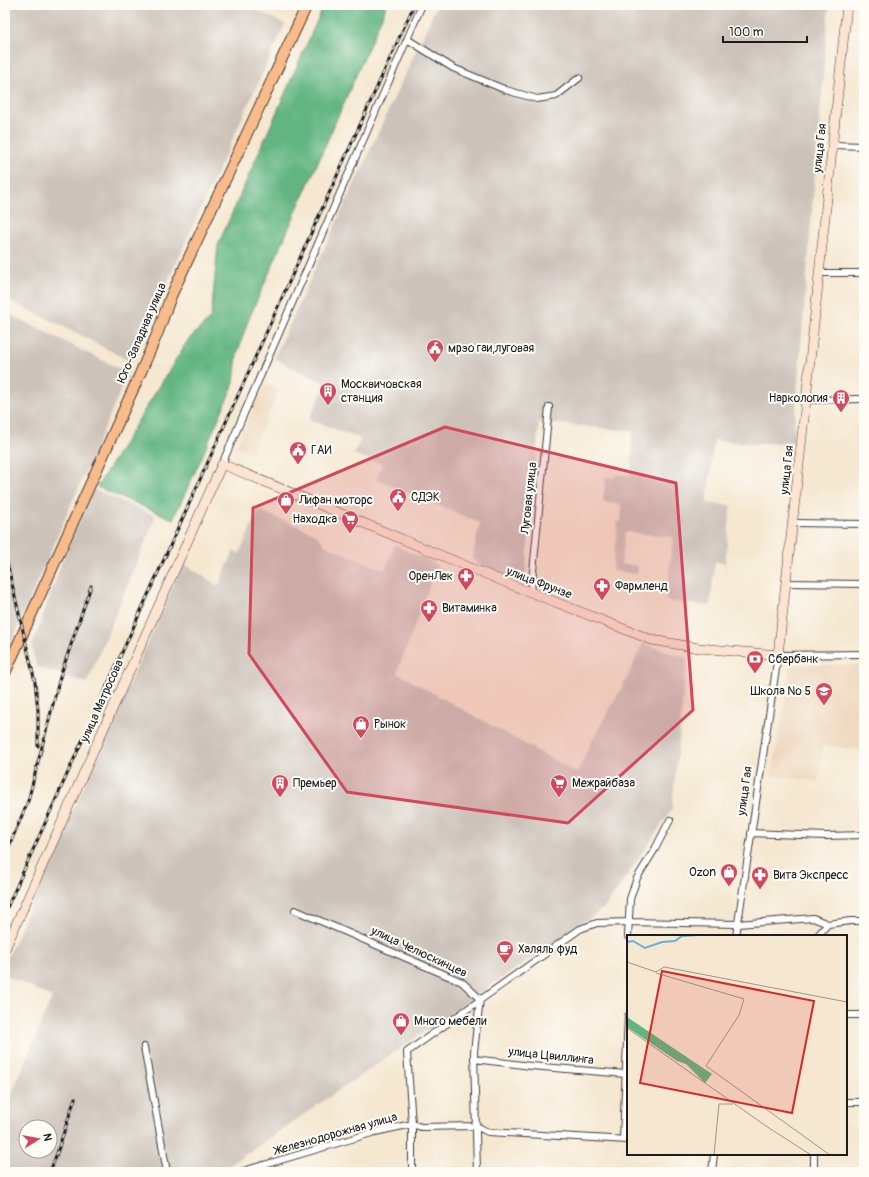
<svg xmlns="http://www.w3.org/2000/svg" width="869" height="1177" font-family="Pangolin,sans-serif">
<rect width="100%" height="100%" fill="#fdfcf7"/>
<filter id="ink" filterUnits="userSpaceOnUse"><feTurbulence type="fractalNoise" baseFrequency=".025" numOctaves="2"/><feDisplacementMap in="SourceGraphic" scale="8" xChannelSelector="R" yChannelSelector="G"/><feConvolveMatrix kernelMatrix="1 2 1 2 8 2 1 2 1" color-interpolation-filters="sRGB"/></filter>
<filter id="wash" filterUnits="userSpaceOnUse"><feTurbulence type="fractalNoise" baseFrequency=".012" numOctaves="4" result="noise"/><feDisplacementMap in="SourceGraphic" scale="16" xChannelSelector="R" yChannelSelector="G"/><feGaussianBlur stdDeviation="0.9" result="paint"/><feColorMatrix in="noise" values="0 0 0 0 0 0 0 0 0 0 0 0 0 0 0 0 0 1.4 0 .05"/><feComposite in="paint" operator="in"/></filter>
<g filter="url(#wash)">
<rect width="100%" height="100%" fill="#f5e7d0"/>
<path fill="#eed6bb" d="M265,383l14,7 -28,63 -15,-7z
M791,665h73v85l-41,-4 -5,36 -46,-6z"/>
<path fill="#ccc2b9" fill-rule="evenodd" d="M5,5h241l39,19 -154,338 -43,-23 -83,-41z
M437,5h392l-36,437 -39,2 -41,-4h1l-7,63 24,3 -6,57 -10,-1 -5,44 -44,-5 7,-64 -48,-5 -4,32 17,2 -1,8 -25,-3 6,-50h3l1,-16 -19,-3 3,-25 9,1 1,-4 14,2 3,-30 -2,-1 2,-14 -94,-9 -14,159 -12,-1 -33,-15 -8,-6 8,-36 -104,-44 6,-15 -28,-10 7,-15 -52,-20 17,-35 -52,-26z
M5,312l123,61 -123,284z
M93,489l63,27 -69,167 -50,-16 -5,-20 28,-80z
M259,510l57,24 10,12 59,24 10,-25 42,20 -40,108 180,100 16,-34 33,-59 17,-37 44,15 -15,151 -50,74 -18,25 -384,264h-215v-62l47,-113 -47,-22v-12l178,-400 35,23 16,-35 5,3zM26,1127h24v24h-24z"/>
<path fill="#62b582" stroke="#3f684f" d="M324,5h63l-139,316 -11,33 -3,29 -33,76 -28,60 -76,-32 91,-147 23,-23 7,-72z"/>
</g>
<g filter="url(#ink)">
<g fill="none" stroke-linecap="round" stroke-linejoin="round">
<g stroke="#3d3a37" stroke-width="8">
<path id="street" d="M407,39l46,29 53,22 31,9 19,-3 23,-18
M833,145l31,1
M819,273h45
M806,400l58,-1
M222,464l200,-459
M793,523l71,1
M786,583l78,1
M531,592l18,-185
M751,833l75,3 38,-1
M295,910l167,72 18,17 -6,53 3,120
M628,936l2,-37 7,-21 18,-29 15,-29
M736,936l42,-281 86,-1
M819,936v-2l9,-10
M846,1015h18
M144,1047l23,125
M474,1059l57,7 95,8
M846,1102h18
M623,1139l5,-123
M814,1154v18
M240,1172l135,-40 37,-8 9,3 55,-1 12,6 140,8
M412,1172v-48l-5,-72 173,-123 17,-6 31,-1 110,2 75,-6 15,6 23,-3h13
M712,1172l2,-18"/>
</g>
<g stroke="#3d3a37" stroke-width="10">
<path id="secondary" d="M5,949l217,-485 290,121 140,55 47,8 79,7 28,-255 41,-395"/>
</g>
<g stroke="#3d3a37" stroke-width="12">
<path id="primary" d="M5,673l135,-299 18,-42 13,-36 136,-291"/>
</g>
<use href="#street" stroke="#fff" stroke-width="6"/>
<use href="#secondary" stroke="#fde4d1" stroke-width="9"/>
<use href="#primary" stroke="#fabb8b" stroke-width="10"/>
<g stroke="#1c1c1c" stroke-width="3">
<path id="rail" d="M5,554l30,128 3,28v36
M5,856l23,-55 32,-124 31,-91
M5,912l409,-907
M50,1172l7,-19 18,-55"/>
</g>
<use href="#rail" stroke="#fdfcf7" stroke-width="1.5" stroke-dasharray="4.5" stroke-linecap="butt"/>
</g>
</g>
<path fill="#d1495b" fill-opacity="0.2" stroke="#d1495b" stroke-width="3" stroke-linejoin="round" d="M445,427l231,56 17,227 -125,113 -221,-31 -98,-138 4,-146z"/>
<defs>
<g id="civic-pin" transform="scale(0.9)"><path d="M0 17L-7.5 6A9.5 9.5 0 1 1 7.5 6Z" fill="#d1495b" stroke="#fdfcf7"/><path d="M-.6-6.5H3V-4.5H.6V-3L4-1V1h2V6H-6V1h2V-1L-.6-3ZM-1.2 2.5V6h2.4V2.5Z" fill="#fff"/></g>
<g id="building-pin" transform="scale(0.9)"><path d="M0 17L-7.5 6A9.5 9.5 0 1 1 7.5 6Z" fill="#d1495b" stroke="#fdfcf7"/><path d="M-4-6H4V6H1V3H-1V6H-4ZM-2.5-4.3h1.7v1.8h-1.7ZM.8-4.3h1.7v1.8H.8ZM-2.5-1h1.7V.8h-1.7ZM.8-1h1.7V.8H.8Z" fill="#fff"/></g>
<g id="shop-pin" transform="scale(0.9)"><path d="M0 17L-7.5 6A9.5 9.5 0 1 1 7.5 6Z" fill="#d1495b" stroke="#fdfcf7"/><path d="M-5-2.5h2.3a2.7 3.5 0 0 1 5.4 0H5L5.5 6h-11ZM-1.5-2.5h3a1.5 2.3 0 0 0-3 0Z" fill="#fff"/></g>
<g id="supermarket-pin" transform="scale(0.9)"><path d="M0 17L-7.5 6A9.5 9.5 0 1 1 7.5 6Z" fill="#d1495b" stroke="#fdfcf7"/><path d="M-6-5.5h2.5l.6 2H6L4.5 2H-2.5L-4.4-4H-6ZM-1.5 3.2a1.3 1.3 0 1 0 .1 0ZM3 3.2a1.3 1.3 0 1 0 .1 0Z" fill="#fff"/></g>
<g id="pharmacy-pin" transform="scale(0.9)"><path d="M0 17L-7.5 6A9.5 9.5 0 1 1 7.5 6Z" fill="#d1495b" stroke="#fdfcf7"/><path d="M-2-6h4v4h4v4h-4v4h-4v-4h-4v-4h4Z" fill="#fff"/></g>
<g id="bank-pin" transform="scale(0.9)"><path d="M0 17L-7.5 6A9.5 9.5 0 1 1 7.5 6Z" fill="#d1495b" stroke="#fdfcf7"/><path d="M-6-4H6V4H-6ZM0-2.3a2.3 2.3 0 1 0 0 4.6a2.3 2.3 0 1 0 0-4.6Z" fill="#fff"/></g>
<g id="school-pin" transform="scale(0.9)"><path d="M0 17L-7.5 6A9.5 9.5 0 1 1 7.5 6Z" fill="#d1495b" stroke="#fdfcf7"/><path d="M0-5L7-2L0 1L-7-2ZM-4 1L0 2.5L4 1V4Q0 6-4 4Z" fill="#fff"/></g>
<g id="cafe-pin" transform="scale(0.9)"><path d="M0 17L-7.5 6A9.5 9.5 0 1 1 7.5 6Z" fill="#d1495b" stroke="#fdfcf7"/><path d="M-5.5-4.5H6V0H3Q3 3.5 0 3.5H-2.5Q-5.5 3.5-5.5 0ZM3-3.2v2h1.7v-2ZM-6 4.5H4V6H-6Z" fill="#fff"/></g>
</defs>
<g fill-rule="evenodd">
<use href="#civic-pin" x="435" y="348"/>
<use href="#building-pin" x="328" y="391"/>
<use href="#building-pin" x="841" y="398"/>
<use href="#civic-pin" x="298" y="450"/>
<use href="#civic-pin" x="398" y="497"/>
<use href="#shop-pin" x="286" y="500"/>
<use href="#supermarket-pin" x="350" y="519"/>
<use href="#pharmacy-pin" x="466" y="576"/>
<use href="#pharmacy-pin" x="602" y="586"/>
<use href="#pharmacy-pin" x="429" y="608"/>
<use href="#bank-pin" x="755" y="659"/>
<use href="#school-pin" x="824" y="691"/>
<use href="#shop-pin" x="361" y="724"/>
<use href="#building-pin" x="280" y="783"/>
<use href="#supermarket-pin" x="559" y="783"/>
<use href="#shop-pin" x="729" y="872"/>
<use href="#pharmacy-pin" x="760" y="875"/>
<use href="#cafe-pin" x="505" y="949"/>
<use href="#shop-pin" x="401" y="1021"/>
</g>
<g text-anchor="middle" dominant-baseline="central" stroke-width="4" stroke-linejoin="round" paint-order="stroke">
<g font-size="12" fill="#1c1c1c" stroke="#fdfcf7">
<text transform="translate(820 148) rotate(-84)">улица Гая</text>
<text transform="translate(142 333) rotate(-67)">Юго-Западная улица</text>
<text transform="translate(787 470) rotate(-84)">улица Гая</text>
<text transform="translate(529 498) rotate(-84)">Луговая улица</text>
<text transform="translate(539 583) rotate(21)">улица Фрунзе</text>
<text transform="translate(102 701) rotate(-66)">улица Матросова</text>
<text transform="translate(745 791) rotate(-82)">улица Гая</text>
<text transform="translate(419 952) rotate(25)">улица Челюскинцев</text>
<text transform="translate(551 1056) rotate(6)">улица Цвиллинга</text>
<text transform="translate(336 1134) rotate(-16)">Железнодорожная улица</text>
</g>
<g font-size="12" fill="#1c1c1c" stroke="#fdfcf7" text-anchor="start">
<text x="448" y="348">мрэо гаи,луговая</text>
<text x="341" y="384">Москвичовская<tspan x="341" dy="14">станция</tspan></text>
<text x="828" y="398" text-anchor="end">Наркология</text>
<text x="311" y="450">ГАИ</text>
<text x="411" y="497">СДЭК</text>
<text x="299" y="500">Лифан моторс</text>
<text x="337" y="519" text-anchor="end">Находка</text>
<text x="453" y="576" text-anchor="end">ОренЛек</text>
<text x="615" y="586">Фармленд</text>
<text x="442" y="608">Витаминка</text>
<text x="768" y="659">Сбербанк</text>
<text x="811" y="691" text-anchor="end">Школа № 5</text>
<text x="374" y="724">Рынок</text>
<text x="293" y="783">Премьер</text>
<text x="572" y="783">Межрайбаза</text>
<text x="716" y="872" text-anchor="end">Ozon</text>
<text x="773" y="875">Вита Экспресс</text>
<text x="518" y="949">Халяль фуд</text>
<text x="414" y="1021">Много мебели</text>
</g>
</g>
<g transform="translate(627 935)">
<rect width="220" height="220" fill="#f5e7d0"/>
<path d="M0,82l85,57 -7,9 -19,-19 -9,-3 -50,-34z" fill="#62b582"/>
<path fill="none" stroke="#68aede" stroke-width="2" d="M0,7l6,-1 12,7 17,-6 13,-1 7,-5 16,-1"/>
<path fill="none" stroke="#9e9688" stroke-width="1" d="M0,27l29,10 8,-5 183,35M29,38l88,26 -5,16 -33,51 124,89M0,93l139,98 45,29M87,220l5,-51h14"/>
<path fill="#d62828" fill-opacity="0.15" stroke="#d62828" stroke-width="2" d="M35,36l152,30 -22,112 -152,-30z"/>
<rect width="220" height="220" fill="none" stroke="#1c1c1c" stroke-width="2"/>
</g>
<rect width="869" height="1177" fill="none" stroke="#fdfcf7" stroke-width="20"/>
<g transform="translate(38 1139) rotate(79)"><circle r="19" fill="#fdfcf7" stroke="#a3a29f"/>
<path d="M0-3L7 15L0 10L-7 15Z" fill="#d1495b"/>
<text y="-6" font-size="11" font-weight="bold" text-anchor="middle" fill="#1c1c1c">N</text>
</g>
<path d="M723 36v6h84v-6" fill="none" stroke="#1c1c1c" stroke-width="2"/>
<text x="729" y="36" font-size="12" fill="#1c1c1c" stroke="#fdfcf7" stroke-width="3" paint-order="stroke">100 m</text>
</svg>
